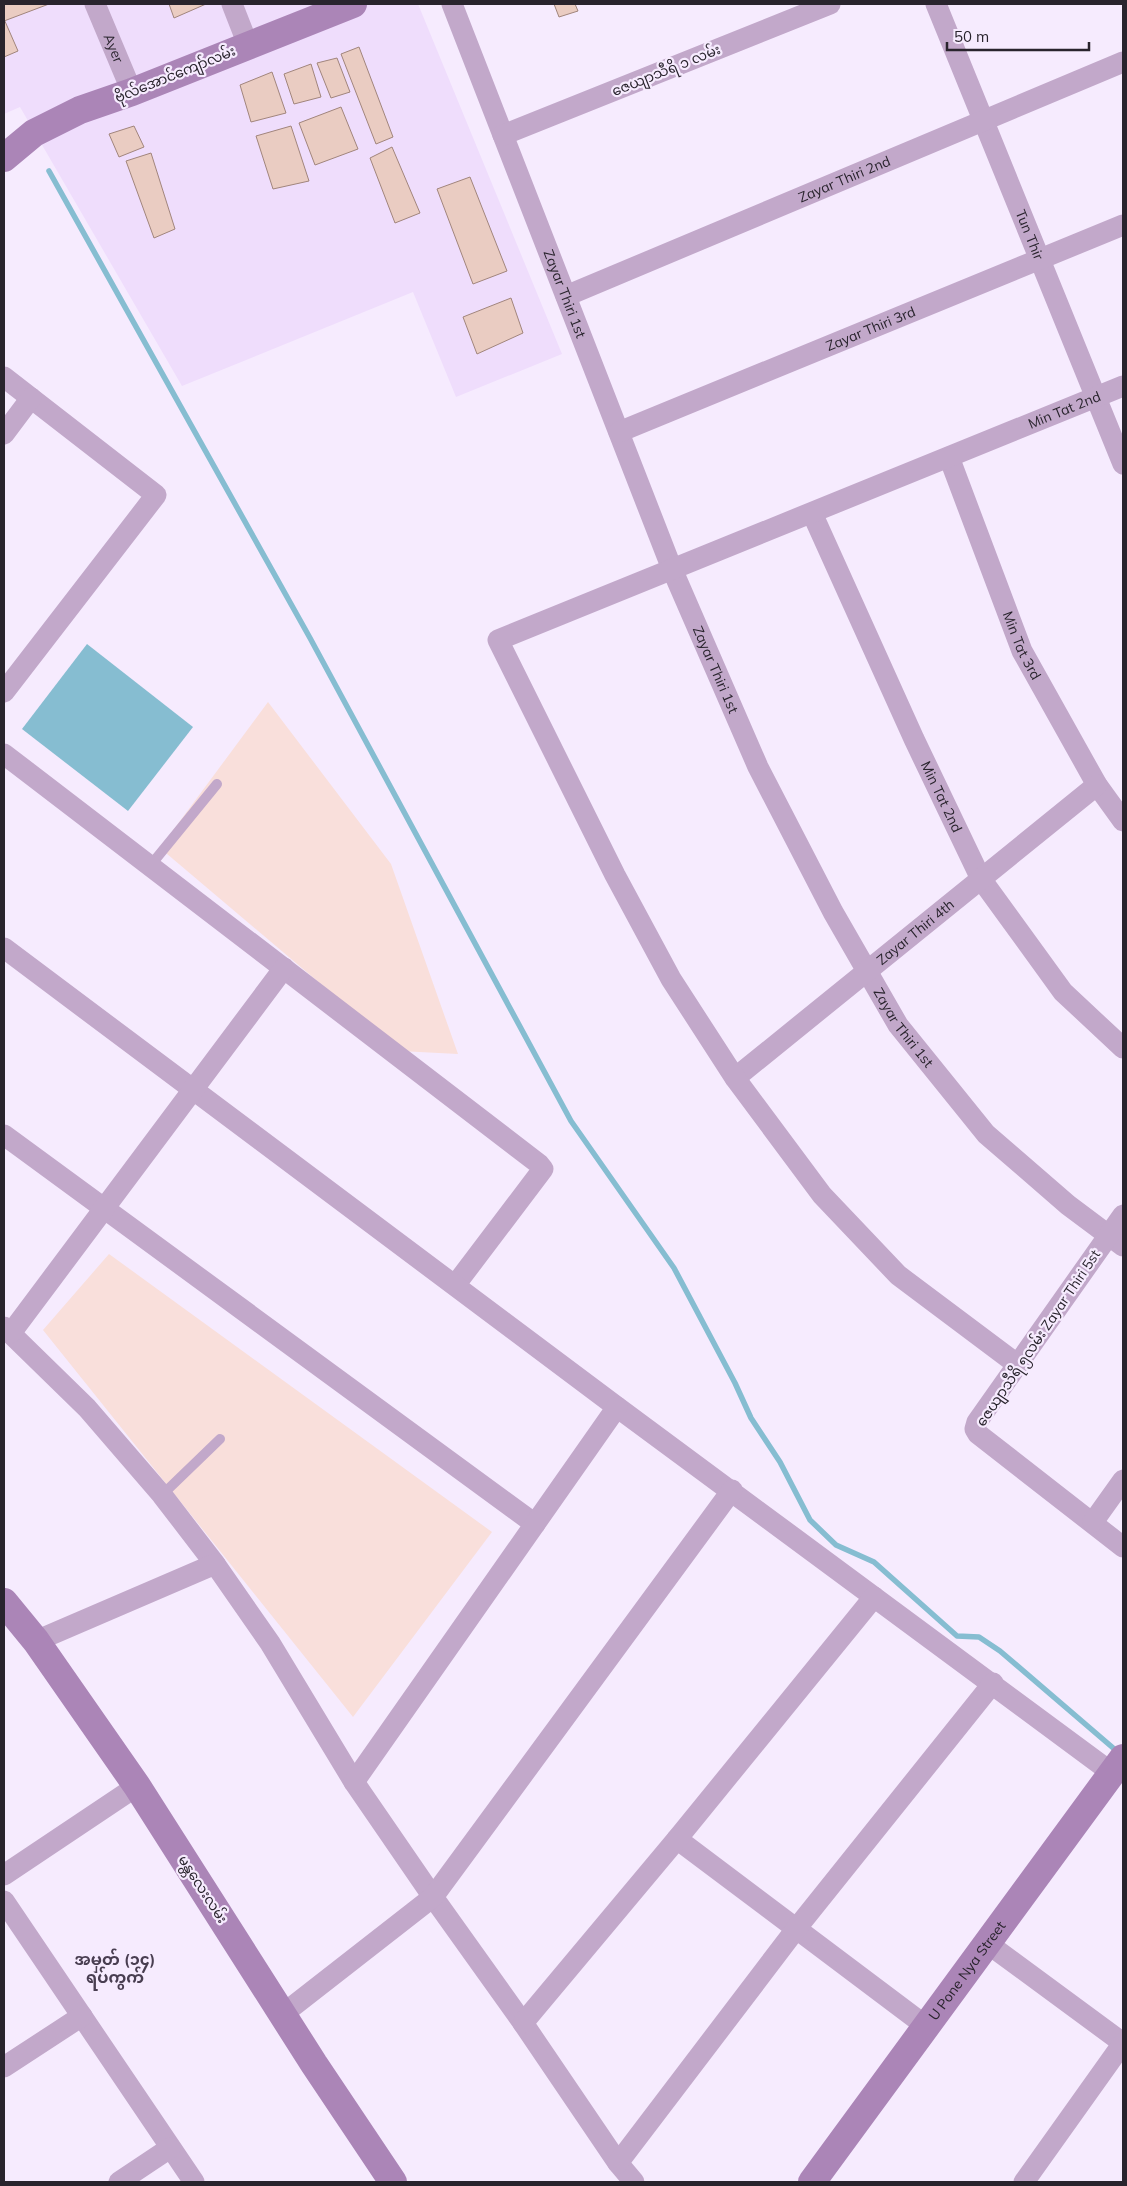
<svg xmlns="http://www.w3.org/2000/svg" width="1127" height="2186" font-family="Mulish,'Noto Sans Myanmar',sans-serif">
<rect width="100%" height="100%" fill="#f6ebfe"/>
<path fill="#efddfc" d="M4,4h414l144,350 -106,43 -43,-105 -231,94 -162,-279 -16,7z"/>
<path fill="#f9dfdb" d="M268,702l123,162 67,190 -58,-3 -240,-203z
M109,1254l383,278 -139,185 -310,-387z"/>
<path fill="#86bdd1" d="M87,644l106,83 -65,84 -106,-82z"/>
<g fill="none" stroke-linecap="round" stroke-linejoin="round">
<path stroke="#86bdd1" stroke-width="5.5" d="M49,171l261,467 261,483 103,147 61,115 16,35 29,44 30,58 26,25 38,17 83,74 22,1 21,14 119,102"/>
</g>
<path fill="#eaccc2" stroke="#a1857c" d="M4,4h45l-45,17z
M169,4h37l-32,14z
M554,4h21l3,7 -19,6z
M4,19l14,32 -14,6z
M359,47l34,90 -17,7 -35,-90z
M337,58l13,34 -19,6 -14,-35z
M311,64l10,33 -27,7 -10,-30z
M272,72l14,41 -35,9 -11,-37z
M341,107l17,42 -43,16 -16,-42z
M134,126l10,21 -25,10 -10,-23z
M291,126l18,55 -36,8 -17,-53z
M392,147l28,66 -25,10 -25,-65z
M151,153l24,76 -21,9 -28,-77z
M470,177l37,94 -34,13 -36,-95z
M511,298l12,35 -46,21 -14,-37z"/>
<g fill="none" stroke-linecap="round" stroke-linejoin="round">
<path stroke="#c2a8ca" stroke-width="10" d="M150,866l67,-82
M162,1495l58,-56"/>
<g stroke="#c2a8ca" stroke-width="21">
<path id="s1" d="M95,4l37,88"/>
<path d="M232,4l16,41"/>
<path id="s2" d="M452,4l220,565 86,198 75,145 65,113 88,109 82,71 55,41"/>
<path id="s3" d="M936,4l187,460"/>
<path d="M503,135l327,-131"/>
<path id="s4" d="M566,296l557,-234"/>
<path d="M4,377l152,118 -152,197"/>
<path id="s5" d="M619,432l504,-207"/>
<path d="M4,434l27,-36"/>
<path id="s6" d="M949,457l73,194 75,134 26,36"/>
<path id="s7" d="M812,513l102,226 67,140 82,113 60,56"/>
<path d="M4,754l535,410 4,5 -3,4 -84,111"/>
<path d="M4,948l613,459 495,366"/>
<path id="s8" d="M735,1078l362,-293"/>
<path d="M4,1135l531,389"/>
<path d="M1123,1215l-146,207 -2,7 3,5 145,113"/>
<path d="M4,1327l83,81 75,87 53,69 55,79 84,139 79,115 90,126 95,140 16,19"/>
<path d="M11,1333l273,-365"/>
<path id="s9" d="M1018,1365l-120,-90 -76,-80 -87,-117 -64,-99 -56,-104 -117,-235 625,-254"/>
<path d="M1093,1522l30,-42"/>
<path d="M36,1641l179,-77"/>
<path d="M354,1782l263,-375"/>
<path d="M677,1839l250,188"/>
<path d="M4,1875l133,-89"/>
<path d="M4,1901l190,281"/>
<path d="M987,1943l136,100"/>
<path d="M283,2014l150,-117 299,-407"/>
<path d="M523,2023l154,-184 197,-242"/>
<path d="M4,2067l78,-51"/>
<path d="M618,2163l178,-234 197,-246"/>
<path d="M119,2182l51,-34"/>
<path d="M1024,2182l99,-139"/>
</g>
<g stroke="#ab85b7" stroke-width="28">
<path d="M4,158l30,-25 46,-23 52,-18 221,-88"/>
<path d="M4,1602l32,39 101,145 177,278 79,118"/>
<path id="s10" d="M812,2182l311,-424"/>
</g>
</g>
<g text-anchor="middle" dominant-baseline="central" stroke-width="4.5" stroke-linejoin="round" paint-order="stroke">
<g font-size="14" fill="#29242d" stroke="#f6ebfe">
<text stroke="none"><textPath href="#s1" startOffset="48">Ayer</textPath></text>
<text transform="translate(666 70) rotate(-22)">ဇေယျာသီရိ ၁ လမ်း</text>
<text transform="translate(175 74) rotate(-22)">ဗိုလ်အောင်ကျော်လမ်း</text>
<text stroke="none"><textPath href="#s4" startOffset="302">Zayar Thiri 2nd</textPath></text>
<text stroke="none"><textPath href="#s3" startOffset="249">Tun Thir</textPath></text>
<text stroke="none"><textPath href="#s2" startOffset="311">Zayar Thiri 1st</textPath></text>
<text stroke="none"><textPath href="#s5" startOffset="272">Zayar Thiri 3rd</textPath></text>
<text stroke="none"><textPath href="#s9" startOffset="1516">Min Tat 2nd</textPath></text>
<text stroke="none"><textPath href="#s6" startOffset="202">Min Tat 3rd</textPath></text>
<text stroke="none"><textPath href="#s2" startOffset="716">Zayar Thiri 1st</textPath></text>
<text stroke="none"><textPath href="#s7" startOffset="312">Min Tat 2nd</textPath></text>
<text stroke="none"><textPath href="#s8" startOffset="232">Zayar Thiri 4th</textPath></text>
<text stroke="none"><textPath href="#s2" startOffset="1121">Zayar Thiri 1st</textPath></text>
<text transform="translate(1038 1338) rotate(-56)">ဇေယျာသီရိ ၅လမ်း Zayar Thiri 5st</text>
<text transform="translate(203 1889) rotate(57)">မန္တလေးလမ်း</text>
<text stroke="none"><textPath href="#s10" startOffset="262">U Pone Nya Street</textPath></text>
</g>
<g font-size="16" font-weight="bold" fill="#493e51" stroke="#f6ebfe">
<text x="115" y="1959">အမှတ် (၁၄)<tspan x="115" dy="18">ရပ်ကွက်</tspan></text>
</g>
</g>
<rect width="1127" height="2186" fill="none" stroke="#29242d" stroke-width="10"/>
<path d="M947 42v8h142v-8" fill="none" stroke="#29242d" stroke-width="2.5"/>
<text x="954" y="42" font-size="15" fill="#29242d" stroke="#f6ebfe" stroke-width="4" paint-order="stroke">50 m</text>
</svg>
